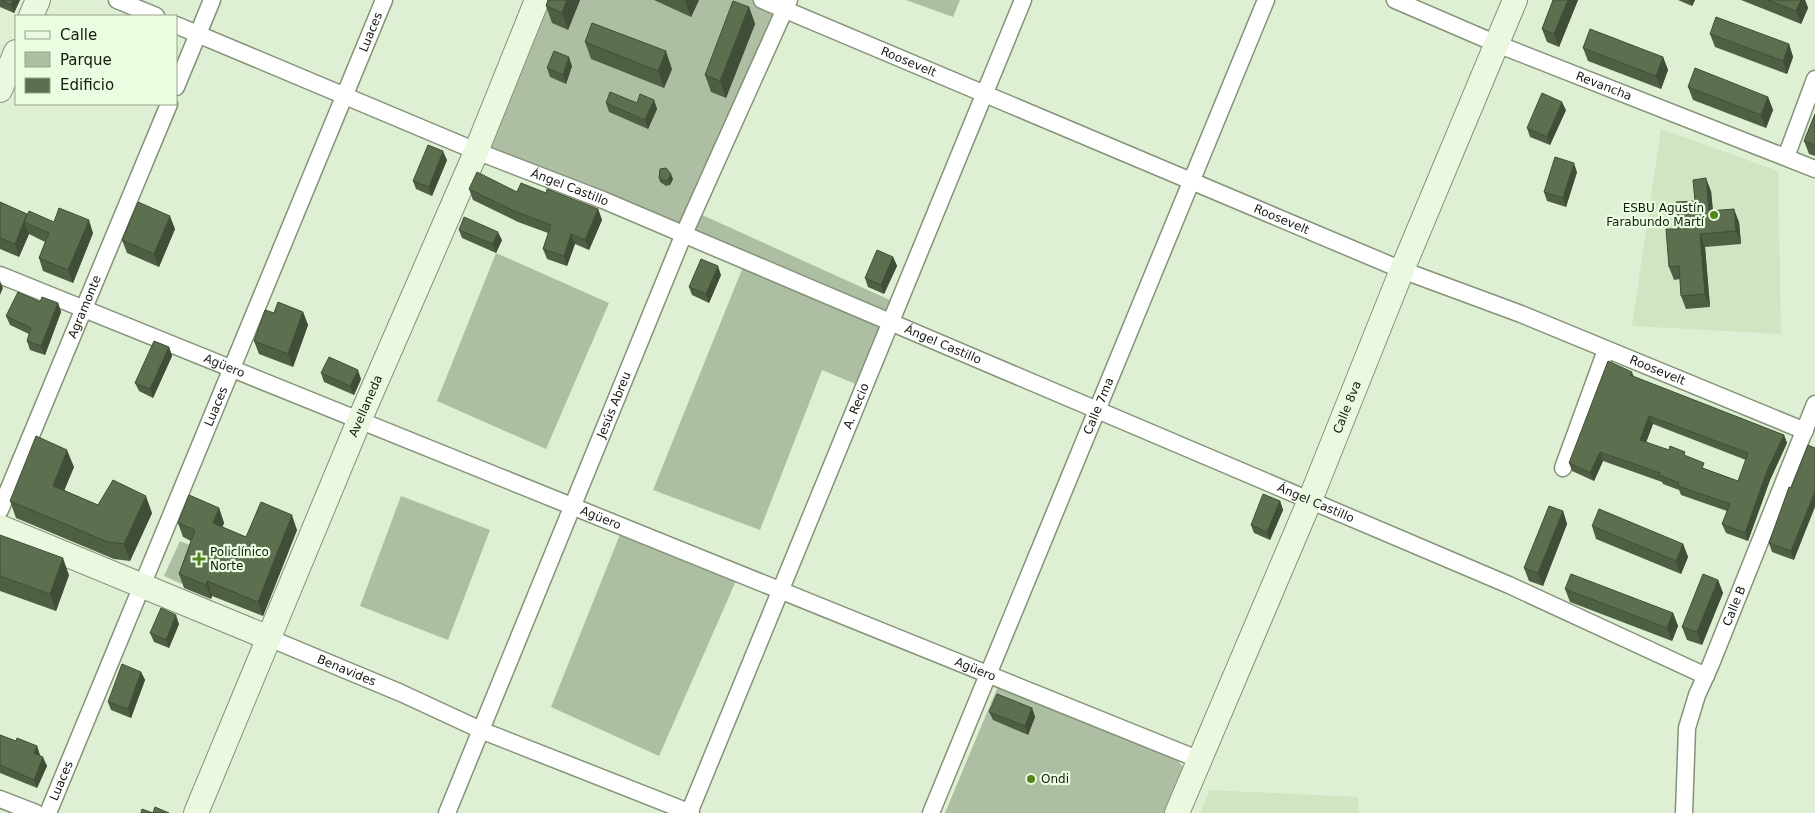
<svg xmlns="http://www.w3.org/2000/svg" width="1815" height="813" font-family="'DejaVu Sans',sans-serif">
<rect width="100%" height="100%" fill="#deefd3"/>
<path fill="#d0e5c2" d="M1661,129l117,42 3,163 -149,-8z
M1210,790l148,7 1,16h-159z"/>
<path fill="#adbea2" d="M537,0h225l23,10 -102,225 12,-5 5,-16 192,87 -5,12 -37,-13 -4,12 34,16 -22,57 -36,-15 -62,160 -107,-40 92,-228 -269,-111z
M906,0h54l-7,17z
M496,253l113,50 -63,146 -109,-48z
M401,496l89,34 -42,110 -88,-34z
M623,527l116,47 -80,182 -108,-49z
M180,541l15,6 -13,37 -18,-8z
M998,686l179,74 8,9 -12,44h-228z"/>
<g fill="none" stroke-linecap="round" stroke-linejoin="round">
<g stroke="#839379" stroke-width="19">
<g id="street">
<path d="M117,0l39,16"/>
<path id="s1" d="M762,0l640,270 119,44 284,117"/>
<path id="s2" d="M1395,0l102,44 318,125"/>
<path id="s3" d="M176,25l300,126 127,49 906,385 197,91"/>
<path d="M176,87l36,-87"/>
<path d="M1786,157l29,-78"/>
<path id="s4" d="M0,275l1200,485"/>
<path d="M1563,468l43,-118"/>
<path id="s5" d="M0,510l169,-406"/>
<path id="s6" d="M269,638l132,55 82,38 208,82"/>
<path d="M0,799l36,14"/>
<path id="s7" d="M48,813l336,-813"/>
<path id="s8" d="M447,813l236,-577 106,-236"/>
<path id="s9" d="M689,813l334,-813"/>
<path id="s10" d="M931,813l335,-813"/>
<path id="s11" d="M1684,813l3,-85 10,-33 14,-31 104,-260"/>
</g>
</g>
<g stroke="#839379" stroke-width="26">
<g id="secondary">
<path d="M31,16l7,-16"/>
<path d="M0,90l16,-38"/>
<path d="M0,527l269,111"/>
<path id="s12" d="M196,813l163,-392 114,-262 64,-159"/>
<path id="s13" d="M1177,813l133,-313 92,-230 113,-270"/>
</g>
</g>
<use href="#street" stroke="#fff" stroke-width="16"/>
<use href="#secondary" stroke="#e9f8df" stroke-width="24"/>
</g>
<path fill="#4f5f44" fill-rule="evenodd" d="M0,0h20l-6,13 -14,-6z
M548,0h32l-12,30 -16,-7 -6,-17z
M654,0h45l-8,17z
M1553,0h25l-19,47 -12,-5 -5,-13z
M1678,0h17l-3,6z
M1741,0h64l3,8 -7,16z
M749,7l6,17 -29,74 -15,-6 -6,-17z
M1710,34l79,10 4,13 -6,17 -72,-27z
M585,42l87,27 -8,19 -73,-29z
M1583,48l80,9 5,13 -7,19 -73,-28z
M572,66l-6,18 -16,-7 -3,-9z
M1688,87l80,10 5,13 -7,18 -73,-28z
M654,100l3,9 -9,20 -39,-17 -3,-9h31z
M1566,110l-16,35 -20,-8 -3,-9z
M1815,114v42l-6,-2 -5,-13z
M447,160l-15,36 -16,-7 -3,-8z
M1577,172l-11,35 -19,-6 -3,-9z
M659,178l14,1 -3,6 -4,1 -6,-4z
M469,189l77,4 52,16 4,11 -13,30 -14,-6 -8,22 -20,-7 -4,-10 5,-16 -30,-11 -45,-22z
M1711,191l2,20 26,11 2,22 -36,3 5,60 -24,2 -5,-13 -1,-17 -6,1 -5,-13 9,-38 17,-28z
M0,202l27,12 66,19 -20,50 -30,-12 -4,-13 6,-16 -16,-8 -10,23 -19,-8z
M175,229l-16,38 -32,-14 -5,-13z
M459,230l43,10 -6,13 -34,-15z
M893,257l4,9 -13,28 -16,-7 -3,-9z
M721,275l-12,28 -17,-8 -3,-8z
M40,302l18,1 3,9 -16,43 -15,-5 -3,-9 2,-7 -19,-9 -4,-9z
M303,312l5,13 -15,42 -34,-13 -5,-13 20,-28z
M169,347l3,9 -19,42 -14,-7 -4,-8z
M1632,372l2,5 150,58 3,8 -17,37 -22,61 -22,-8 -4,-9 5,-13 -46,-16 -2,-5 -16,-6 -1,-2 -59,-21 -9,20 -22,-10 -3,-8zM1653,424l93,36 -8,21 -32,-12 -60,-27z
M321,373l40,6 -7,16 -30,-13z
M74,467l-10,23 34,15 54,8 -22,48 -16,-2 -98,-41 -6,-17z
M1791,488l3,72 -22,-8 -3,-9z
M1280,501l3,9 -13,30 -16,-7 -3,-8z
M219,508l5,15 -2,4 24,10 51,-7 -34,86 -51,-20 -1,3 -27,-11 -5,-14 12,-33 -8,-4 -5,-14z
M1563,511l4,13 -24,62 -14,-5 -5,-13z
M1592,526l91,18 5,13 -7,17 -85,-35z
M0,535l69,40 -13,36 -56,-20z
M1718,580l5,13 -21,52 -15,-5 -5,-13z
M1565,589l108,24 5,13 -6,15 -102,-39z
M179,624l-10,24 -15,-6 -4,-9z
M141,672l4,8 -14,38 -20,-8 -3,-8z
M1032,708l3,9 -7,18 -35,-15 -4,-8z
M0,735l16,6 21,5 3,10 7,10 -10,22 -37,-15z"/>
<path fill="#404e37" d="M13,0h7l-6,13 -3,-8z
M567,0h13l-12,30 -6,-17z
M685,0h14l-8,17z
M1568,0h10l-19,47 -5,-13z
M1690,0h5l-3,6z
M1801,0h4l3,8 -7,16 -5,-13z
M749,7l6,17 -29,74 -6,-17z
M1789,44l4,13 -6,17 -4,-13z
M666,51l6,18 -8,19 -6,-17z
M569,57l3,9 -6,18 -3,-9z
M1663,57l5,13 -7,19 -5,-13z
M1768,97l5,13 -7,18 -5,-13z
M654,100l3,9 -9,20 -3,-9z
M1562,102l4,8 -16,35 -3,-8z
M443,151l4,9 -15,36 -3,-9z
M1574,163l3,9 -11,35 -3,-9z
M671,174l2,5 -3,6 -2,-5z
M1706,178l5,13 3,33 -5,-13z
M598,209l4,11 -13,30 -4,-10z
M1734,209l5,13 2,22 -5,-13z
M170,216l5,13 -16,38 -5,-13z
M89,220l4,13 -20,50 -5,-13z
M24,222l5,12 -10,23 -4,-13z
M498,232l4,8 -6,13 -3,-9z
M571,234l4,10 -8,22 -3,-10z
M1700,234l5,13 5,60 -5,-13z
M893,257l4,9 -13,28 -3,-9z
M718,266l3,9 -12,28 -3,-9z
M0,281l3,7 -3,7z
M58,303l3,9 -16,43 -4,-9z
M303,312l5,13 -15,42 -5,-13z
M169,347l3,9 -19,42 -3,-9z
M358,370l3,9 -7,16 -4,-9z
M1649,416l4,8 -9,24 -4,-8z
M1784,435l3,8 -17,37 -22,61 -3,-8 22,-62z
M67,450l7,17 -15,36 -6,-17z
M1600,452l3,9 -9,20 -4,-8z
M1815,491v16l-21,53 -3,-9z
M146,496l6,17 -22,48 -6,-17z
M1280,501l3,9 -13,30 -3,-8z
M219,508l5,15 -6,15 -5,-15z
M1563,511l4,13 -24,62 -5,-13z
M292,515l5,15 -34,86 -5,-14z
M1683,544l5,13 -7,17 -5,-13z
M63,558l6,17 -13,36 -6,-17z
M1718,580l5,13 -21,52 -5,-13z
M207,581l5,15 -1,3 -5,-14z
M1673,613l5,13 -6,15 -5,-13z
M176,615l3,9 -10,24 -3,-8z
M141,672l4,8 -14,38 -3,-9z
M1032,708l3,9 -7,18 -3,-9z
M37,746l3,9 -3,7 -3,-9z
M43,757l4,9 -10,22 -3,-8z"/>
<path fill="#5c6f4f" stroke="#404e37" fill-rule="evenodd" d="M1,0h12l-2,5z
M548,0h19l-5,13 -16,-7z
M1553,0h15l-14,34 -12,-5z
M1768,0h33l-5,11z
M733,1l16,6 -29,74 -15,-6z
M1716,17l73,27 -6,17 -73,-27z
M592,23l74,28 -8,20 -73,-29z
M1590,29l73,28 -7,19 -73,-28z
M554,51l15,6 -6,18 -16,-7z
M1695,68l73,29 -7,18 -73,-28z
M610,92l27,11 3,-9 14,6 -9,20 -39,-17z
M1542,93l20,9 -15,35 -20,-9z
M1815,114v31l-11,-4z
M428,145l15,6 -14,36 -16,-6z
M1555,157l19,6 -11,35 -19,-6z
M666,168l5,6 -3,6 -4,1 -5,-3 1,-9z
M477,172l40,20 4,-9 25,10 1,-4 51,20 -13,31 -14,-6 -7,22 -21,-7 8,-24 -37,-14 -45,-22z
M1706,178l3,33 25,-2 2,22 -36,3 5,60 -24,2 -2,-30 -10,1 -3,-38h12l-2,-27 19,-1 -2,-21z
M0,202l27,12 -12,30 -15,-6z
M138,202l32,14 -16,38 -32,-14z
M59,208l30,12 -21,50 -29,-12 10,-25 -25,-11 5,-11 25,11z
M464,217l34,15 -5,12 -34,-14z
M877,250l16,7 -12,28 -16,-7z
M701,259l17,7 -12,28 -17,-7z
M18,292l22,10 2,-5 16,6 -17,43 -14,-5 4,-13 -25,-12z
M278,302l25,10 -15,42 -34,-13 11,-31 9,3z
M154,341l15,6 -19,42 -15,-6z
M329,357l29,13 -8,16 -29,-13z
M1608,361l24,11 -2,3 154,60 -17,36 -22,62 -23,-9 8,-20 -52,-18 1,-3 -20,-8 1,-2 -60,-21 -10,21 -21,-10zM1649,416l99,37 -10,28 -36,-13 2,-5 -20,-8 1,-3 -15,-6 -1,4 -29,-10z
M36,436l31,14 -14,36 45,19 15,-25 33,16 -22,48 -16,-2 -98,-41z
M1808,445l7,3v43l-24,60 -22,-8 20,-56 2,1z
M1263,494l17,7 -13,31 -16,-7z
M189,495l30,13 -6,15 33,14 15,-35 31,13 -34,87 -51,-21 -1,4 -27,-11 16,-44 -17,-7z
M1549,506l14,5 -25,62 -14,-5z
M1599,509l84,35 -7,17 -84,-35z
M0,535l63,23 -13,36 -50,-18z
M1571,574l102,39 -6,15 -102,-39z
M1703,574l15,6 -21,52 -15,-5z
M161,608l15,7 -10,25 -16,-7z
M122,664l19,8 -13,37 -20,-7z
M997,694l35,14 -7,18 -36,-14z
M0,735l16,6 1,-3 20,8 -3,7 9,4 -9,23 -34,-15z
M155,807l14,6h-16z
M142,809l11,4h-12z"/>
<g fill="#52861d" stroke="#ebfde0" stroke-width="2">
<circle cx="1714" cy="215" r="5"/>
<path d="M196.5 551.5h5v5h5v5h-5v5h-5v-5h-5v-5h5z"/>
<circle cx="1031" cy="779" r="5"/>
</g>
<g text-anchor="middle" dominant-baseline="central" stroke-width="4.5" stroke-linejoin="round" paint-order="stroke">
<g font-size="12" fill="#13190f" stroke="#ebfde0">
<text stroke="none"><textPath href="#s7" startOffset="845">Luaces</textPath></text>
<text stroke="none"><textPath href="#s1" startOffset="159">Roosevelt</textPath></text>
<text stroke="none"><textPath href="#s2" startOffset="226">Revancha</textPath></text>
<text stroke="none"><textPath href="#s3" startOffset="426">Ángel Castillo</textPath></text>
<text stroke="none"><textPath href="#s1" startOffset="564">Roosevelt</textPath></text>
<text stroke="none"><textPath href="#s5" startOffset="220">Agramonte</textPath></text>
<text stroke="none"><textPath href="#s3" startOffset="831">Ángel Castillo</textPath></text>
<text stroke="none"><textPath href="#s4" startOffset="242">Agüero</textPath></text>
<text stroke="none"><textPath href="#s1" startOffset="969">Roosevelt</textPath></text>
<text stroke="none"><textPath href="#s8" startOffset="441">Jesús Abreu</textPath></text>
<text stroke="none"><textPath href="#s7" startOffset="440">Luaces</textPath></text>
<text stroke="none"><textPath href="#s12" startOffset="441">Avellaneda</textPath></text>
<text stroke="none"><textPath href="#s9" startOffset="440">A. Recio</textPath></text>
<text stroke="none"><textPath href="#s10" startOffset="440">Calle 7ma</textPath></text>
<text stroke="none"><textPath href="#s13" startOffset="440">Calle 8va</textPath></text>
<text stroke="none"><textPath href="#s3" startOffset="1236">Ángel Castillo</textPath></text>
<text stroke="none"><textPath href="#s4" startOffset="648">Agüero</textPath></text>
<text stroke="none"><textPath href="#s11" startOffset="216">Calle B</textPath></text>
<text stroke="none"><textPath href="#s4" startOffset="1052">Agüero</textPath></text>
<text stroke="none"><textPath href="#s6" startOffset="84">Benavides</textPath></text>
<text stroke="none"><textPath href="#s7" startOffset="35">Luaces</textPath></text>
</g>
<g font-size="12" fill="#13190f" stroke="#ebfde0" text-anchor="start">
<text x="1704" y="208" text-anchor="end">ESBU Agustín<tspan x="1704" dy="14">Farabundo Martí</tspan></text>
<text x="210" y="552">Policlínico<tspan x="210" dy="14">Norte</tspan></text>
<text x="1041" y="779">Ondi</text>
</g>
</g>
<rect x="15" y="15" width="162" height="90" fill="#ebfde0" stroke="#95a28c"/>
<rect x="25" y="31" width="25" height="8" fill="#e9f8df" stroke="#95a28c"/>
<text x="60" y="40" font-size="15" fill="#13190f">Calle</text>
<rect x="25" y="52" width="25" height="15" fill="#adbea2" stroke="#95a28c"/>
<text x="60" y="65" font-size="15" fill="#13190f">Parque</text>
<rect x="25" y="78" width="25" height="15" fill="#5c6f4f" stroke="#95a28c"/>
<text x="60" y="90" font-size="15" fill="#13190f">Edificio</text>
</svg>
